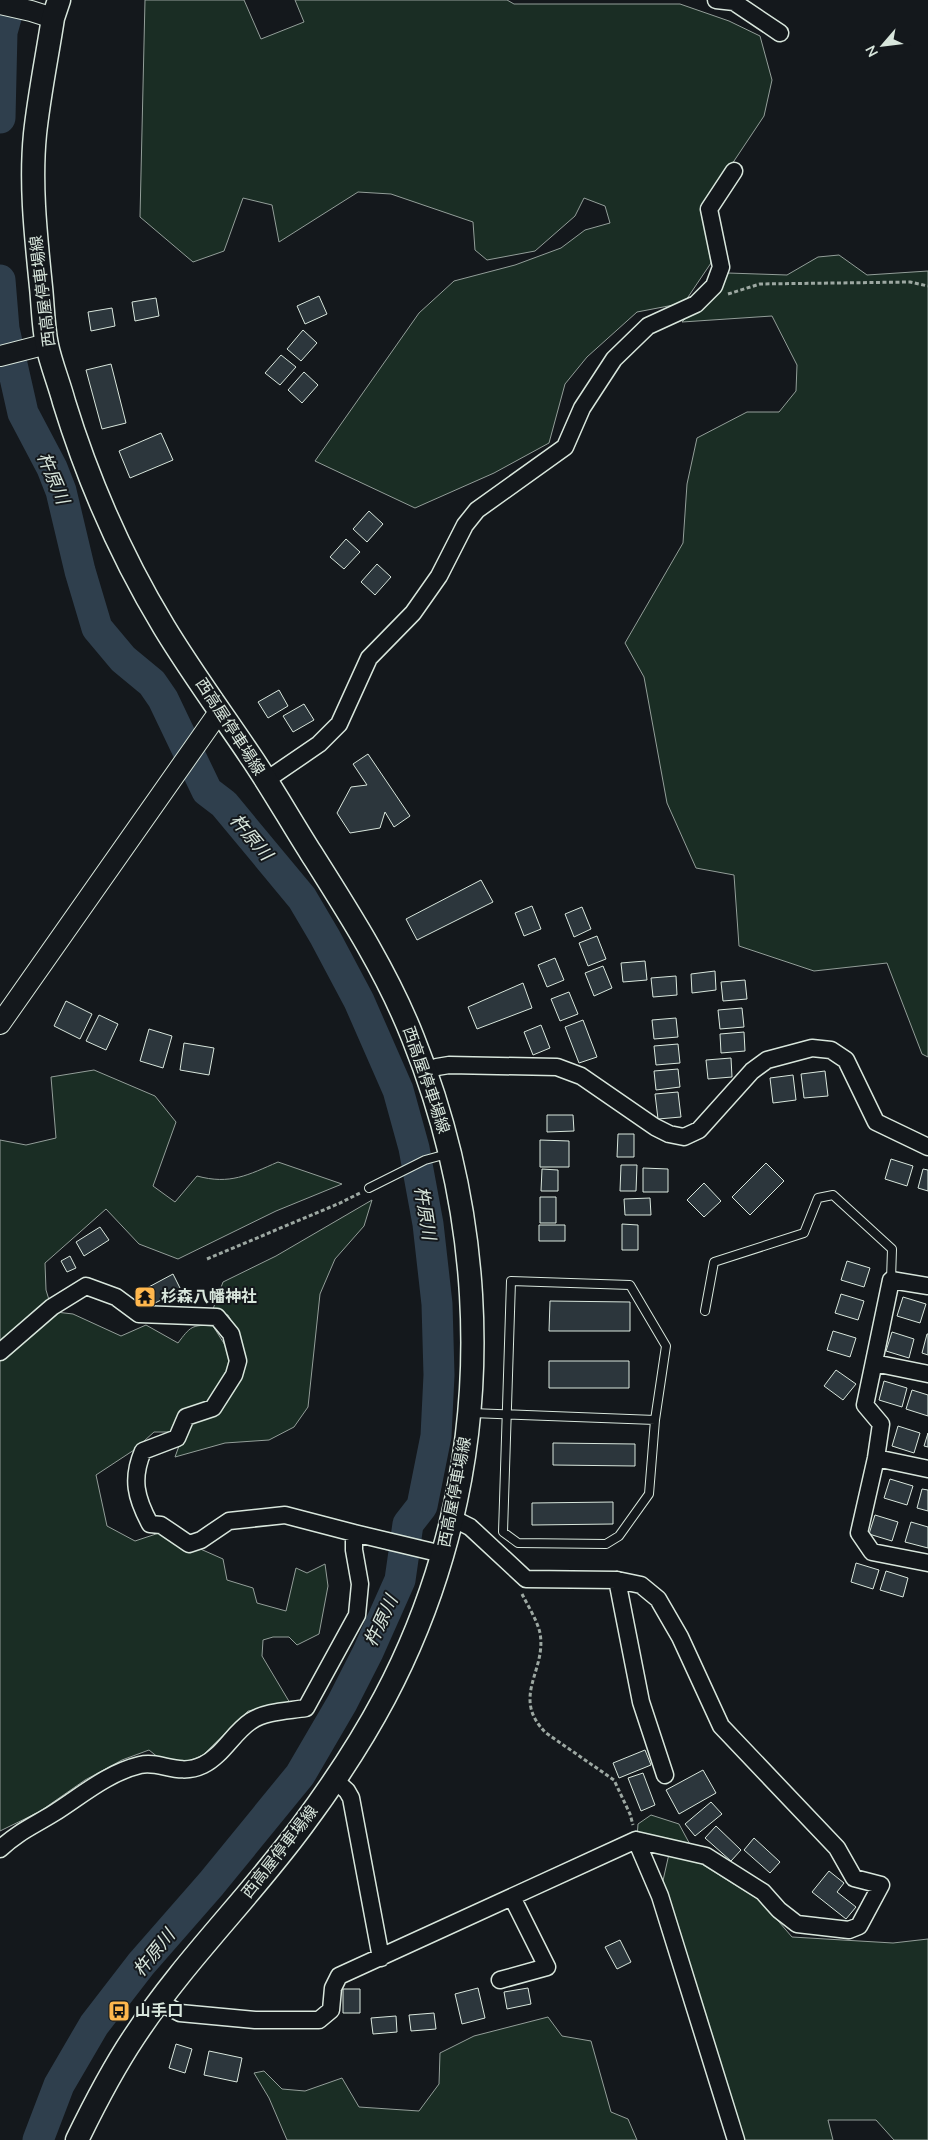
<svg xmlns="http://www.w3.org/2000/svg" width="928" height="2140" font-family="'Nunito Sans','Noto Sans JP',sans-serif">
<rect width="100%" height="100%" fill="#14181c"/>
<path fill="#1a2d24" stroke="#939e99" d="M145,0h99l17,39 43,-17 -9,-22h212l7,4h166l49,17 31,15 12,44 -8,36 -60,90 7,57 -27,40 -47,9 -50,45 -22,27 -16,59 -55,30 -79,35 -100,-47 104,-148 35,-32 61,-16 46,-17 24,-18 25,-7 -5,-17 -21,-8 -9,18 -40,35 -48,9 -12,-10 -2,-28 -82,-28 -33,-2 -79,50 -7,-37 -29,-7 -19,53 -31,11 -53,-45z
M839,255l28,20 61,-4v786l-6,-3 -35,-91 -73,8 -75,-25 -5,-71 -38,-7 -29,-65 -23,-126 -19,-34 58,-100 4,-59 10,-46 50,-26h32l17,-21 1,-26 -25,-49 -90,6 46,-49 59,2 31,-18z
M94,1070l61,26 21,26 -23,64 22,16 22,-26c33,9 51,-1 81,-14l64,22 -66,27 -98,48 -39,-15 -33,-35 -61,54 1,27 4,13 -50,44v-207l26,5 30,-7 -5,-61z
M372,1200l-8,26 -29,33 -15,35 -12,113 -14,20 -25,13 -44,3 -50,14 13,-36 49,-41v-49l-9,-16 -15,-6 10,-27 53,-26z
M56,1312l17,2 48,22 25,-11 32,18c12,-16 14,-19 35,-17l17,27 -3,27 -17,25 -39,27h-17l-20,18 -38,25 11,51 28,15 27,-9 61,27 4,21 26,8 4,15 29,8 10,-43 11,5 18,-9 3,22 -9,48 -22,11 -8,-8h-16l-10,3 -1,16 28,47 -42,8 -45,44 -19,8 -25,-5 -10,-8 -27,10 -37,20 -46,32 -39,19v-470z
M651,1815l28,9 21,39 61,38 31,36 101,6 35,-4v201h-34l-18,-20h-48l5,20h-96l-75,-255 9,-40 -34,-7 1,-14z
M548,2017l14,19 29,5 20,71 17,7 9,21h-350l-18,-42 -15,-25 10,-2 18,18 23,2 37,-13 17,29 60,4 20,-27 1,-31 34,-17z"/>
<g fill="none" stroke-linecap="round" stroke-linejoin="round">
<path stroke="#2f3f4d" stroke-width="31" d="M0,118l2,-86 9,-32
M0,280l4,49 19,84 29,55 9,23 19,80 17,57 26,31 29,24 11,16 44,92 17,13 78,94 23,39 34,64 39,89 16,58 14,76 9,80 2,71 -3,61 -14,70 -14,18 -8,56 -32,72 -26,51 -42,72 -89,109 -70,80 -47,61 -35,60 -21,55"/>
</g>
<path fill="#2c363c" stroke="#d8e6dc" d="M319,296l8,18 -22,10 -8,-18z
M156,298l3,18 -24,5 -3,-19z
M112,308l3,18 -24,5 -3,-19z
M303,330l14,13 -16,18 -14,-12z
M281,355l15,12 -16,18 -15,-12z
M111,364l15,59 -24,6 -16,-59z
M304,372l14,13 -16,18 -14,-13z
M161,433l12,27 -43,18 -11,-27z
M369,511l14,13 -16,18 -14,-13z
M346,539l14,13 -16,17 -14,-12z
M377,564l14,13 -16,18 -14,-13z
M279,690l9,16 -20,12 -10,-16z
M304,704l10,16 -21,12 -10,-16z
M368,754l42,62 -16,11 -9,-15 -5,16 -30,5 -13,-20 14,-26 16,-2 -14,-21z
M481,880l12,22 -76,38 -11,-21z
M532,906l9,23 -17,7 -9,-23z
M582,907l9,22 -17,8 -9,-23z
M597,936l9,23 -18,7 -9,-23z
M555,958l9,22 -17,7 -9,-22z
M645,961l2,19 -24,2 -2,-19z
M603,966l9,22 -18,8 -9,-23z
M715,971l1,19 -24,3 -1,-19z
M676,976l1,19 -24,2 -2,-19z
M745,980l2,19 -24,2 -2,-19z
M523,983l9,25 -55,21 -9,-22z
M569,992l9,22 -18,7 -9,-22z
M66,1001l26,13 -12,25 -26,-13z
M742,1008l2,19 -24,2 -2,-19z
M99,1015l19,9 -12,26 -20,-9z
M676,1018l2,19 -24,2 -2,-19z
M583,1020l14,37 -18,6 -14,-36z
M541,1025l9,23 -17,7 -9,-23z
M149,1029l23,7 -9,32 -23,-7z
M744,1032l1,19 -24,2 -1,-19z
M184,1043l30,5 -5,27 -29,-5z
M678,1044l2,19 -24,2 -2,-19z
M731,1058l1,19 -24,2 -2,-19z
M678,1069l2,18 -24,3 -2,-19z
M825,1071l3,25 -24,2 -3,-24z
M793,1075l3,25 -23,3 -3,-25z
M678,1092l3,25 -23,2 -3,-25z
M547,1115h26l1,16 -27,1z
M618,1134h16v23h-17z
M540,1140l29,1v26h-29z
M891,1159l22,7 -6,20 -22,-7z
M766,1163l18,18 -34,34 -18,-18z
M621,1165h16l-1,26h-16z
M643,1168l25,1v23h-25z
M542,1169l16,1v21h-17z
M923,1169l5,1v21l-10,-3z
M704,1183l17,18 -17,16 -17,-17z
M540,1197h16v26h-16z
M650,1198l1,17h-26l-1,-16z
M622,1224l16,1v25h-16z
M539,1225h26v16h-26z
M100,1227l9,13 -25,16 -8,-14z
M70,1256l6,12 -9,4 -6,-11z
M847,1261l23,7 -6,19 -23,-7z
M173,1274l8,16 -28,14 -8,-15z
M841,1294l23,7 -6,19 -23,-7z
M903,1297l23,7 -6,19 -23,-7z
M550,1301l80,1v29h-81z
M833,1331l23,7 -6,19 -23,-7z
M892,1332l22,7 -5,19 -23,-7z
M927,1334h1v21l-6,-2z
M549,1361h80v27h-80z
M836,1370l20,14 -13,16 -19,-14z
M884,1381l23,7 -5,19 -23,-7z
M912,1390l16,5v21l-22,-7z
M898,1426l22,7 -6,20 -22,-7z
M928,1433v14l-4,-1z
M553,1443l82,1v22l-82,-1z
M890,1479l23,7 -6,19 -23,-7z
M922,1489l6,1v21l-11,-3z
M613,1502v22l-81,1v-22z
M875,1515l23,7 -6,19 -23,-7z
M911,1522l17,5v21l-23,-6z
M856,1563l23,7 -6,19 -22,-7z
M886,1571l22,7 -5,19 -23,-7z
M645,1750l6,15 -32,13 -6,-15z
M703,1770l13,23 -37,21 -13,-24z
M643,1773l12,32 -14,6 -13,-33z
M711,1802l11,12 -27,22 -10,-12z
M716,1826l25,24 -10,11 -26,-23z
M754,1838l26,24 -10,11 -26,-23z
M829,1871l15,12 -7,9 19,15 -10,12 -34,-27z
M620,1940l11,22 -14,7 -12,-22z
M478,1988l7,30 -23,6 -7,-30z
M528,1988l3,16 -24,5 -3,-17z
M343,1989h17v24h-17z
M434,2013l2,16 -25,2 -2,-16z
M396,2016l1,16 -24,2 -2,-16z
M176,2044l16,5 -7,24 -16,-5z
M209,2051l33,7 -5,24 -33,-7z"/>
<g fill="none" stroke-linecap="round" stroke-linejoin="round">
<g stroke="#d8e6dc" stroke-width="10">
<path id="service" d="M369,1188l56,-28 22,-6
M511,1281l119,4 36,61 -11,74 -6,74 -30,42 -13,8 -88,-1 -15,-11z
M705,1311l9,-49 90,-29 14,-35 15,-3 59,54 -1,31
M472,1413l183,7"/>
</g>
<g stroke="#d8e6dc" stroke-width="19">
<path id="minor" d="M716,0l18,2 46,31
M265,781l54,-37 20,-20 30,-66 44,-45 26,-37 26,-51 12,-15 88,-63 17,-39 32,-49 34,-33 48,-22 18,-18 7,-19 -12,-58 25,-38
M425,1072l12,-5 12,-2 108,2 24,9 74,51 14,7 15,3 15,-7 53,-59 15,-11 45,-12 19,2 15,10 30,62 52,25
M928,1286l-37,-6 -26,125 16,19 -5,34 -17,75 13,19 56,11
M0,1352l52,-45 34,-21 30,11 23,17 78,3 14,17 7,27 -4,14 -21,33 -27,9 -9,21 -34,13c-12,28 -7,47 7,73l11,1 28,19 12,-4 28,-19 56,-6 69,18
M874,1363l54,11
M876,1458l52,11
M617,1580l24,122 24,73
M335,1780l12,11 4,7 30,160
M636,1840l24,56 76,244
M0,1849c18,-17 33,-23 54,-36 27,-17 53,-40 86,-48 20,-5 38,12 63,0 19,-9 30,-32 48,-44 15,-10 37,-10 55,-13l51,-93 3,-31 -6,-34v-17l88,21
M500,1980l47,-13 -35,-70
M159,2002l21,11 75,7h64l12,-10 2,-22 6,-12 297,-136 70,16 57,36 16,18 18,14 52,6 10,-4 22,-41 -27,-7 -17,-30 -116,-122 -41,-89 -22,-38 -17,-14 -24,-5 -91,-1 -56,-52 -18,-9"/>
</g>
<g stroke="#d8e6dc" stroke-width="22">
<path id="tertiary" d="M0,4l31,7 22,7
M0,356l47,-12
M0,1024l219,-312"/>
</g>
<g stroke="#d8e6dc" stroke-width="25">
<path id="secondary" d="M59,0l-6,18c-6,39 -14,78 -18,116 -5,51 1,103 6,153 2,19 2,39 6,58 4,19 12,38 17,57 24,78 57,154 100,225 26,43 56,84 85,127 22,32 41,66 62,99 38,60 76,119 102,185 66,165 79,347 29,518 -30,103 -76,184 -140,270 -53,72 -119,136 -168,211 -22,33 -40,68 -57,103"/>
</g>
<path stroke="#9da8a2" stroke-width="3" stroke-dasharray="4 2.5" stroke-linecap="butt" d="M728,294l32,-10 150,-2 18,4
M207,1259l133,-56 20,-10
M522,1594c6,12 15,26 18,39 7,38 -30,64 6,100l68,47 16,34 3,11"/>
<use href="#service" stroke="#14181c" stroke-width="8"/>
<use href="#minor" stroke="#14181c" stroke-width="16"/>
<use href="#tertiary" stroke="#14181c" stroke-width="20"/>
<use href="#secondary" stroke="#14181c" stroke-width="22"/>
</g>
<defs>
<g id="temple-square" transform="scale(1.125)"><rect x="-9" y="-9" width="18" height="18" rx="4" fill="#ffb74d" stroke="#14181c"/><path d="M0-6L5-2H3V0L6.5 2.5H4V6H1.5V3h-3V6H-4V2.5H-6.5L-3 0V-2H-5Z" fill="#111"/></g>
<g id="bus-square" transform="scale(1.125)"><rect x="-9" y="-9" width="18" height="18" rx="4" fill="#ffb74d" stroke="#14181c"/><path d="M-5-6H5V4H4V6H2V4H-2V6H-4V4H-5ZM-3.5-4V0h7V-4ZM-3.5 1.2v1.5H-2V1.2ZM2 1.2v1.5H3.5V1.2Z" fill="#111"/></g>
</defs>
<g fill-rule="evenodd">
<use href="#temple-square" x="145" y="1297"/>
<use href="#bus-square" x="119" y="2011"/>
</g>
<g text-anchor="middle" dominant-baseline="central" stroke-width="4" stroke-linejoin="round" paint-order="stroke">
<g font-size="16" fill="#d8e6dc" stroke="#14181c">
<text transform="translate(43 291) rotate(-97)">西高屋停車場線</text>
<text transform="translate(230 727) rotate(57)">西高屋停車場線</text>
<text transform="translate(426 1080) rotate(71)">西高屋停車場線</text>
<text transform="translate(455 1492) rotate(-79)">西高屋停車場線</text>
<text transform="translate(280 1852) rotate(-52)">西高屋停車場線</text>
</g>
<g font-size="16" font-weight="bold" fill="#d8e6dc" stroke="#14181c" text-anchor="start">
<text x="161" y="1297">杉森八幡神社</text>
<text x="135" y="2011">山手口</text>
</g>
<g font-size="18" font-style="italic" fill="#d8e6dc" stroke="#14181c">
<text transform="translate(53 478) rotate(67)">杵原川</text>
<text transform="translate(251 837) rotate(50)">杵原川</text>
<text transform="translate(425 1213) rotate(81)">杵原川</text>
<text transform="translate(381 1621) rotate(-65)">杵原川</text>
<text transform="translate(154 1953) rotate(-51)">杵原川</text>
</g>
</g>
<g transform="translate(883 45) rotate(242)" stroke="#14181c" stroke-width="4" paint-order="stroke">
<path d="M0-4L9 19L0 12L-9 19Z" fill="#d8e6dc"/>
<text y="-8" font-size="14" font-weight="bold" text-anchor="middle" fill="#d8e6dc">N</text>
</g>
</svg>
